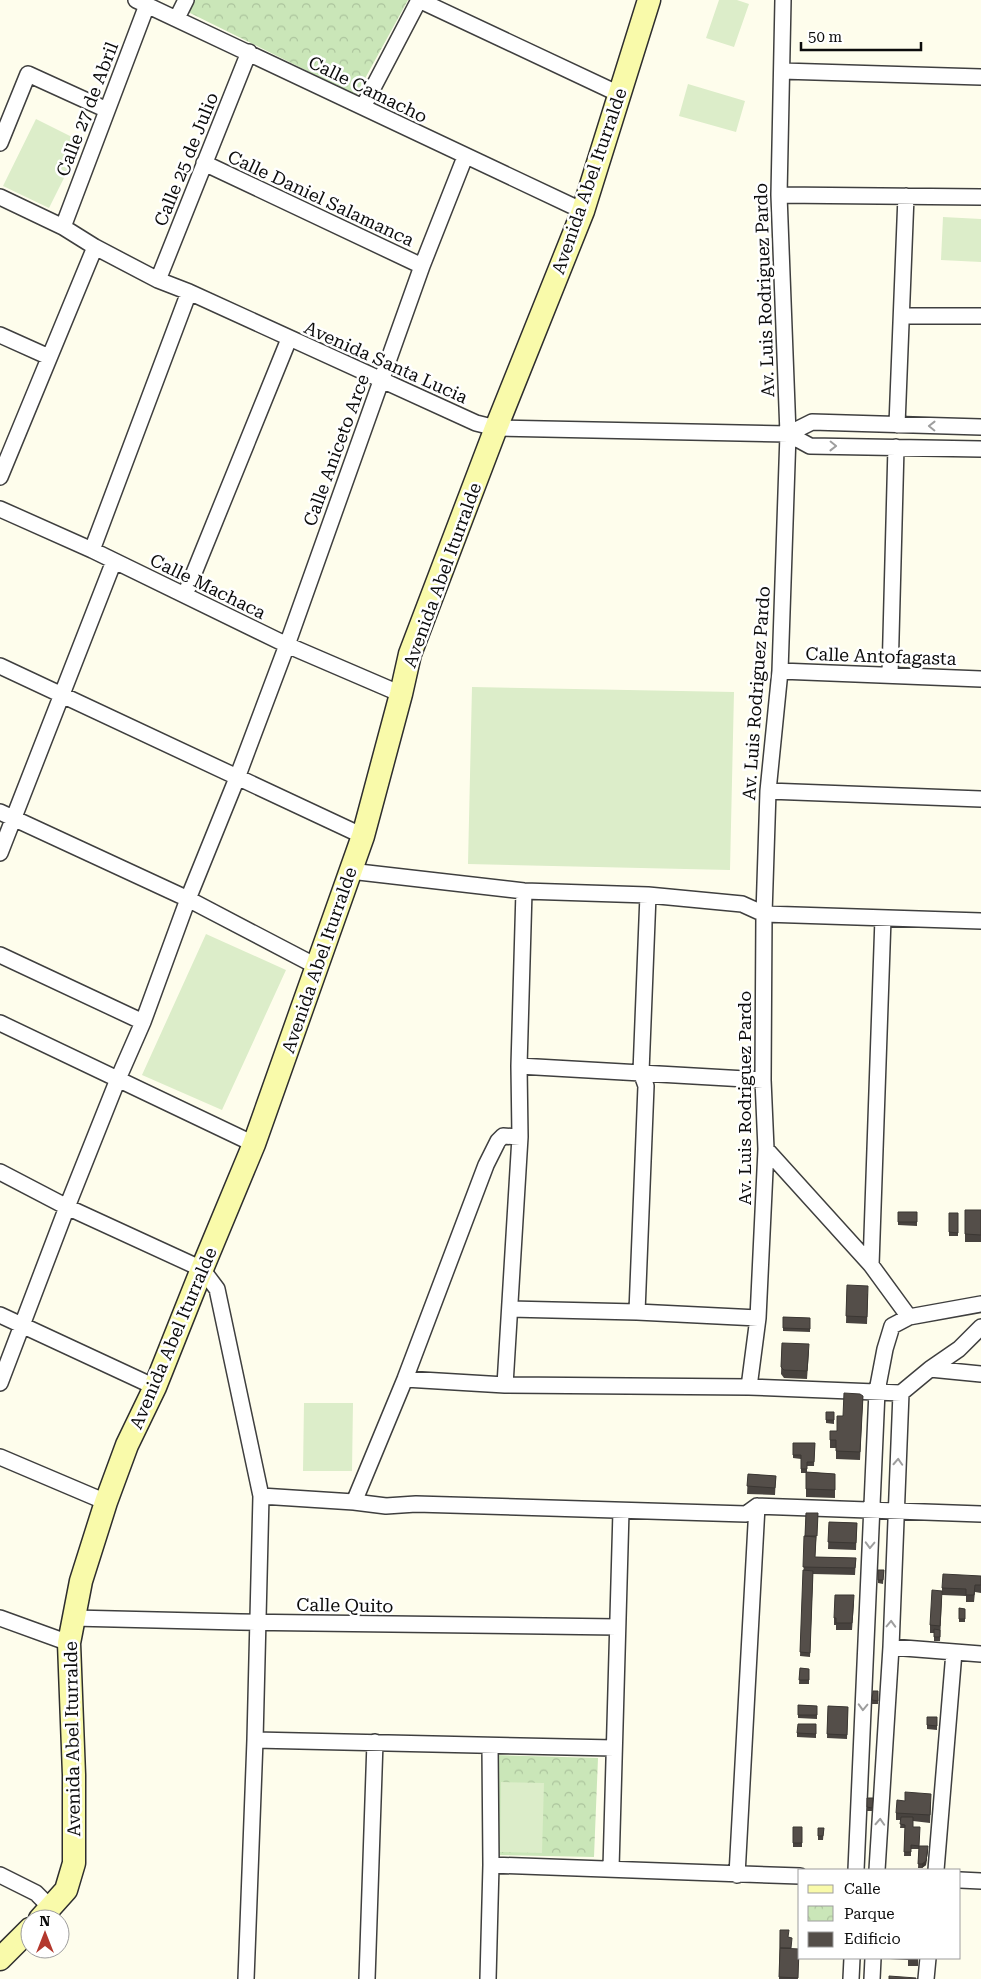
<svg xmlns="http://www.w3.org/2000/svg" width="981" height="1979" font-family="'Roboto Serif',serif">
<defs>
<pattern id="park-crowns" width="20" height="18" patternUnits="userSpaceOnUse" patternTransform="scale(1.25)"><rect width="20" height="18" fill="#cae6b8"/><path d="M2 6a3 3 0 1 1 6 0M12 15a3 3 0 1 1 6 0" fill="none" stroke="#acc49d"/></pattern>
</defs>
<rect width="100%" height="100%" fill="#fefdec"/>
<path fill="url(#park-crowns)" d="M189,0h219l-52,95 -172,-85z
M494,1755l104,3 -4,99 -102,-2z"/>
<path fill="#dcedc9" d="M719,0h18l12,4 -15,43 -28,-9z
M688,84l57,17 -9,31 -57,-16z
M36,119l46,23 -33,66 -46,-22z
M943,217l38,2v43l-40,-2z
M472,687l262,5 -4,178 -262,-6z
M206,934l80,36 -64,140 -80,-35z
M304,1403h49l-1,68h-49z
M501,1782l43,1 -2,70 -42,-1z"/>
<g fill="none" stroke-linecap="round" stroke-linejoin="round">
<g stroke="#3f3f3f" stroke-width="18">
<path id="street" d="M136,0l447,211
M419,0l200,94
M177,18l9,-18
M782,71l199,6
M363,107l56,-107
M0,143l28,-69 79,36
M204,163l218,103
M779,195l202,2
M0,197l63,30 32,20 63,33 31,12 287,131 20,5 292,6 22,12 171,3
M63,227l84,-222
M158,280l91,-228
M902,316h79
M0,335l49,22
M897,425l9,-229
M788,434l24,-12 169,5
M0,477l95,-230
M0,509l92,41 195,95 114,49
M92,550l97,-258
M185,595l104,-256
M0,666l363,170
M780,671l201,8
M890,675l6,-228
M768,791l213,8
M0,812l188,87 128,67
M0,853l114,-292
M350,871l174,20 124,4 94,9 22,10 217,7
M0,955l143,67
M0,1023l254,121
M519,1066l244,14
M766,1149l105,116 38,52 72,-13
M0,1172l67,35 135,62 15,20 44,207 -6,244 -9,239
M871,1265l12,-347
M510,1309l127,3 121,6
M637,1312l9,-226 -5,-14 7,-177
M0,1315l155,72
M930,1369l29,-20 22,-22
M405,1379l100,6 244,2 152,6 29,-24 51,5
M0,1383l67,-176 51,-128 25,-57 45,-123 49,-121 50,-133 135,-379 43,-109
M505,1385l15,-248 -1,-71 5,-175
M749,1387l9,-69 8,-169 -3,-69 1,-166 4,-123 12,-120 8,-237 -9,-239 4,-195
M0,1457l106,45
M261,1496l93,6 32,4 30,-2 330,10 11,-8 224,8
M354,1502l51,-123 81,-214 12,-24 5,-5 17,1
M0,1618l69,25
M73,1618l167,4 377,5
M891,1647l90,7
M255,1740l359,8
M491,1865l309,11
M611,1868l10,-357
M856,1870l21,-479 8,-42 7,-23 17,-9
M877,1870l14,-223 10,-254
M936,1870l18,-218
M0,1875l36,18 15,15
M737,1875l20,-369
M960,1880l21,1
M367,1979l8,-237
M488,1979l3,-114 -1,-119
M851,1979l1,-21
M872,1979l1,-21
M926,1979l2,-21"/>
</g>
<g stroke="#2e2e2e" stroke-width="25">
<path id="secondary" d="M40,1919l26,-29 8,-27v-88l-5,-132 12,-62 25,-79 21,-57 28,-58 47,-118 52,-125 109,-308 38,-142 9,-40 86,-226 87,-217 66,-211
M0,1959l30,-30"/>
</g>
<use href="#street" stroke="#fff" stroke-width="15"/>
<use href="#secondary" stroke="#f9faaa" stroke-width="22"/>
</g>
<path fill="#48433f" d="M965,1210h16v32h-16z
M898,1212h19v14l-19,-1z
M949,1213h9v23h-9z
M847,1285l21,9 -1,30 -21,-1z
M783,1317l27,1v14l-27,-1z
M782,1343l27,8 -2,28 -23,-1 -3,-4z
M863,1396l-3,64 -24,-1v-11h-6v-17h7l6,-15z
M826,1412h8v12l-8,-1z
M815,1443l-1,23h-7v6l28,2v24l-29,-1v-24h-5v-14l-8,-1v-3z
M748,1474l28,2 -1,19 -28,-1z
M806,1513h12l-3,44 41,1 -1,17 -42,-1 -3,83 -10,-1z
M829,1522l28,1 -1,27 -28,-1z
M878,1570h6l-1,14 -5,-1z
M981,1576v17l-6,-1 -1,10h-8v-6l-24,-1v-7z
M942,1598l-2,43h-6v-8h-4v-8z
M854,1603l-2,27h-16v-5h-2v-7z
M959,1608l6,1v13h-6z
M800,1668l9,1v15h-10z
M878,1691v13h-6v-4z
M798,1705l19,1v13l-19,-1z
M828,1706l20,1 -1,32 -20,-1z
M927,1717h10v13l-10,-1z
M816,1724v14l-19,-1v-4z
M873,1798l-1,13h-5v-4z
M931,1802l-1,21 -17,-2v6l6,19 9,4 -2,15 -4,3h-4l1,-19h-8v7h-7l1,-28h-5l1,-8h-5v-7z
M793,1827h9v20h-9z
M818,1828h6l-1,12h-5z
M780,1930l8,7 10,42h-19z
M890,1958h28v8h-10v-6l-18,-1z"/>
<path fill="#3b3733" d="M928,1850l-2,15 -4,3v-4z"/>
<path fill="#544e49" stroke="#3b3733" d="M965,1210h16v25l-16,-1z
M898,1212h19v10h-19z
M949,1213h9v20l-9,-1z
M847,1285l21,1 -1,31 -21,-1z
M783,1317l27,1v11l-27,-1z
M782,1343l27,1 -2,27 -23,-1 -3,-3z
M844,1393l16,1 3,2 -3,56 -24,-1v-11h-6v-9h7v-15h6z
M826,1412h8v8h-8z
M793,1443h22l-1,19h-7v7h-6v-14h-8z
M806,1472l29,2v16l-29,-1z
M748,1474l28,2 -1,12 -28,-2z
M806,1513h12l-1,23h-12z
M829,1522l28,1 -1,20 -28,-1z
M804,1536l12,1 -1,20 41,1 -1,10 -52,-1z
M803,1570l10,1 -3,82 -10,-1z
M878,1570h6l-1,10h-5z
M943,1574l38,2v9h-6l-1,10h-8v-6l-24,-1z
M932,1590l10,1 -2,35 -10,-1z
M835,1595h19l-2,28h-16v-5h-2z
M959,1608l6,1v10h-6z
M934,1629l6,1v7h-6z
M800,1668l9,1v11h-10z
M873,1691h5v10l-6,-1z
M798,1705l19,1v9h-19z
M828,1706l20,1 -1,28 -20,-1z
M927,1717h10v9l-10,-1z
M798,1724h18v10l-19,-1z
M905,1792l26,2 -1,21 -34,-2 1,-13 8,1z
M867,1798h6l-1,10 -5,-1z
M901,1817h12v10h7l-1,19 -8,-1v7h-7l1,-27 -5,-1z
M793,1827h9v16h-9z
M818,1828h6l-1,8h-5z
M919,1846h9l-2,15 -4,3h-4z
M780,1930h9l-1,7 4,1 -1,10h-11z
M780,1948l19,1 -1,29 -19,-1z
M889,1976l27,2v1h-27z"/>
<defs><path id="oneway-chevron" d="M-2-3.5L2.5 0L-2 3.5" fill="none" stroke-width="1.6" stroke-linecap="round" stroke-linejoin="round" transform="scale(1.25)"/></defs>
<g stroke="#9e9e9e">
<use href="#oneway-chevron" transform="translate(932 426) rotate(-179)"/>
<use href="#oneway-chevron" transform="translate(833 446) rotate(1)"/>
<use href="#oneway-chevron" transform="translate(898 1462) rotate(-87)"/>
<use href="#oneway-chevron" transform="translate(870 1545) rotate(92)"/>
<use href="#oneway-chevron" transform="translate(891 1624) rotate(-88)"/>
<use href="#oneway-chevron" transform="translate(863 1707) rotate(92)"/>
<use href="#oneway-chevron" transform="translate(880 1822) rotate(-87)"/>
</g>
<g text-anchor="middle" dominant-baseline="central" stroke-width="5" stroke-linejoin="round" paint-order="stroke">
<g font-size="18" fill="#0c0c0c" stroke="#fff">
<text transform="translate(368 89) rotate(26)">Calle Camacho</text>
<text transform="translate(87 109) rotate(-69)">Calle 27 de Abril</text>
<text transform="translate(186 159) rotate(-68)">Calle 25 de Julio</text>
<text transform="translate(589 181) rotate(-71)">Avenida Abel Iturralde</text>
<text transform="translate(321 198) rotate(25)">Calle Daniel Salamanca</text>
<text transform="translate(764 290) rotate(-92)">Av. Luis Rodriguez Pardo</text>
<text transform="translate(386 362) rotate(24)">Avenida Santa Lucia</text>
<text transform="translate(336 450) rotate(-70)">Calle Aniceto Arce</text>
<text transform="translate(442 575) rotate(-70)">Avenida Abel Iturralde</text>
<text transform="translate(208 586) rotate(26)">Calle Machaca</text>
<text transform="translate(881 656) rotate(2)">Calle Antofagasta</text>
<text transform="translate(756 693) rotate(-86)">Av. Luis Rodriguez Pardo</text>
<text transform="translate(319 960) rotate(-71)">Avenida Abel Iturralde</text>
<text transform="translate(744 1098) rotate(-90)">Av. Luis Rodriguez Pardo</text>
<text transform="translate(173 1338) rotate(-67)">Avenida Abel Iturralde</text>
<text transform="translate(345 1605) rotate(1)">Calle Quito</text>
<text transform="translate(72 1739) rotate(-91)">Avenida Abel Iturralde</text>
</g>
</g>
<rect x="798" y="1869" width="162" height="90" fill="#ffffff" stroke="#9e9e9e"/>
<rect x="808" y="1885" width="25" height="8" fill="#f9faaa" stroke="#9e9e9e"/>
<text x="844" y="1894" font-size="15" fill="#0c0c0c">Calle</text>
<rect x="808" y="1906" width="25" height="15" fill="url(#park-crowns)" stroke="#9e9e9e"/>
<text x="844" y="1919" font-size="15" fill="#0c0c0c">Parque</text>
<rect x="808" y="1932" width="25" height="15" fill="#544e49" stroke="#9e9e9e"/>
<text x="844" y="1944" font-size="15" fill="#0c0c0c">Edificio</text>
<g transform="translate(45 1934)"><circle r="24" fill="#ffffff" stroke="#9e9e9e"/>
<path d="M0-4L9 19L0 12L-9 19Z" fill="#b3382d"/>
<text y="-8" font-size="14" font-weight="bold" text-anchor="middle" fill="#0c0c0c">N</text>
</g>
<path d="M801 42v8h120v-8" fill="none" stroke="#0c0c0c" stroke-width="2.5"/>
<text x="808" y="42" font-size="15" fill="#0c0c0c" stroke="#ffffff" stroke-width="4" paint-order="stroke">50 m</text>
</svg>
